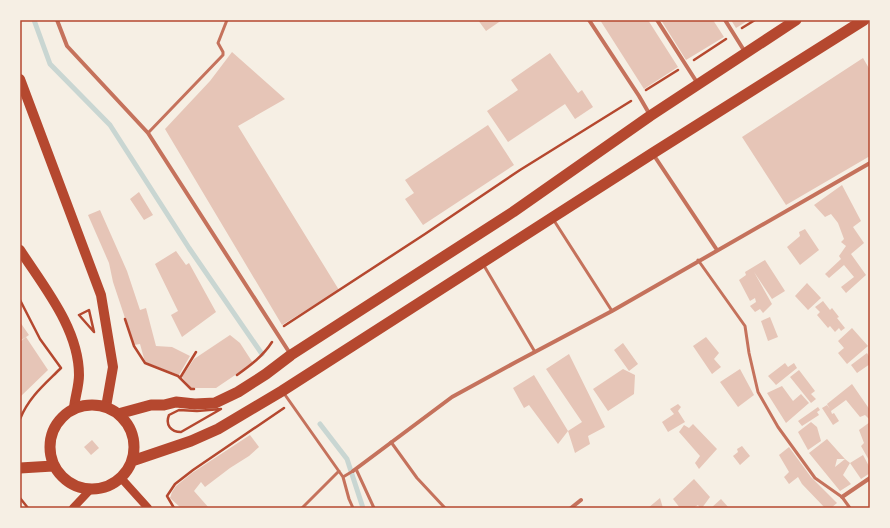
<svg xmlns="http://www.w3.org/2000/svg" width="890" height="528" font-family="Barlow,sans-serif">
<rect width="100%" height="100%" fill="#f6efe4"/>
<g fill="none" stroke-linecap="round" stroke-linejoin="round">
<path stroke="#c9d6d2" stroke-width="5" d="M34,20l16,44 60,61 79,123 73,106
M320,424l27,35 16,49"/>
</g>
<path fill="#e6c5b7" d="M478,20h24l-16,11z
M600,20h48l30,47 -34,22z
M661,20h52l11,17 -38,23z
M731,20h18l-13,8z
M232,52l53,47 -47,27 101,164 -57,35 -117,-196 45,-48z
M550,53l28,40 4,-3 11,17 -18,12 -10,-15 -57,38 -21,-31 31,-21 -7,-10z
M863,58l7,12v86l-84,49 -44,-68z
M488,125l26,40 -91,60 -18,-26 9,-6 -9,-13z
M842,185l19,36 -8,6 11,16 -13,11 15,21 -20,18 -5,-6 13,-10 -10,-12 -15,13 -4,-4 16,-15 -2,-3 7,-10 -5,-4 3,-3 -6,-16 -7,-9 -6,3 -11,-12z
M139,192l14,23 -9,5 -14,-21z
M100,210l27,61 13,39 6,-2 10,38 16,1 18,9 -11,19 -34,-13 -5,-18 -6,1 -21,-63 -4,-19 -21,-48z
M805,229l14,21 -19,15 -13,-18 13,-11 -1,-4z
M176,251l10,14 3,-2 27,49 -34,25 -11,-22 7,-4 -23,-47z
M765,260l20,31 -13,8 -18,-27 18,32 -9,9 -3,-4 -5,3 -5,-6 6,-4 -1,-4 -5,3 -11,-21 7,-5 -1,-3z
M807,283l14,15 -13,12 -13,-14z
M823,301l7,9 2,-2 7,9 -2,1 8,10 -4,3 -2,-3 -4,4 -5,-6 -2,2 -11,-13 3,-3 -5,-5z
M770,317l8,20 -10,4 -7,-20z
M20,322l9,13 -9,6z
M852,328l16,18 -21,18 -9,-11 6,-5 -6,-7z
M230,335l10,8 13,20 -37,25h-25l-9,-11 12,-18z
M26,337l22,33 -28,27v-55z
M706,337l13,16 -5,6 7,8 -9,7 -19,-28z
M623,343l15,21 -9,7 -15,-21z
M867,353l3,5v6l-13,9 -6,-8z
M569,354l36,73 -17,9 2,8 -15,9 -7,-22 14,-9 -36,-53z
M785,363l3,4 6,-4 3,5 -21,17 -8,-9z
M623,369l12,6 -1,19 -26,17 -15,-22z
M740,369l14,26 -16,12 -18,-25z
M799,370l16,21 -4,3 5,5 -5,4 -21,-26z
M534,375l34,56 -10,13 -29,-39 -5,3 -11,-20z
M852,384l18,26v9h-1l-4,-4 -5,2 -14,-17 -15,11 1,3 2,-1 5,8 -6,4 -11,-17 5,-3 3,4 -3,-5z
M782,386l11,15 8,-7 8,9 -23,20 -19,-30z
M678,404l3,3 -3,4 7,11 -17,10 -6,-10 12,-8 -4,-5z
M818,407l2,3 -3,2 2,3 -17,11 -4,-5z
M811,422l6,5 4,14 -13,9 -10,-18z
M870,422v40l-9,-16 3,-3 -5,-13z
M693,424l24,25 -18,20 -4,-6 5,-7 -21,-24 5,-7 5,3z
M250,435l9,12 -10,9 -19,12 -25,19 -4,-5 -7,9 15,17h-28l-11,-10 2,-6 4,-6 16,-13z
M827,439l18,20h-8l-2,8 10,-8 5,4 -7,12 8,9 -11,7 -31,-38z
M92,440l7,8 -8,7 -7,-8z
M742,446l8,10 -10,9 -7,-9 5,-4 -1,-3z
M789,447l22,30 26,26 -6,5h-6l-23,-24 -4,-7 -9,7 -5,-7 5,-5 -10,-17z
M863,455l7,13v5l-9,6 -11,-16z
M694,479l16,18 -8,11h-2l-2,-3 -5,3h-13l-7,-9z
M660,498l3,10h-15z
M721,499l8,9h-18z"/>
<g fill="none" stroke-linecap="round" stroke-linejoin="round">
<path stroke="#b5482f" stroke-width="2.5" d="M742,28l13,-8
M694,60l32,-21
M646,90l32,-20
M20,300l20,39 21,29c-17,17 -32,29 -41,51
M89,310l5,22 -15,-17z
M125,319l9,27 11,17 33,13 13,13h3
M284,326l141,-92 95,-64 111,-69
M237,375c14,-10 26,-19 35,-33
M180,378l16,-26
M221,409l-40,23c-10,0 -16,-7 -12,-17l10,-5 18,1z
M20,498l8,10
M174,508l-7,-12 8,-12 18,-14 91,-62"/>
<path stroke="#c5725c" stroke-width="3" d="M148,133l75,-78v-3l-5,-9 9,-23
M553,219l59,92
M698,260l47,66 4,27 9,39 20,35 37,51 27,19 8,11
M483,264l52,88
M283,392l60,85 6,22 4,9
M391,442l26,36 28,30
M356,469l18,39
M343,477l10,-6
M302,508l37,-37"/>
<path stroke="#c5725c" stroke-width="4" d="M57,20l10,26 81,87 143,222
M589,20l50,76 11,19
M657,20l41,64
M725,20l20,32
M653,154l64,96
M353,471l99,-74 64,-35 96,-51 258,-148
M842,497l28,-19
M571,508l10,-8"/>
<path stroke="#b5482f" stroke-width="8" d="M121,478l27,30
M73,508l17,-18"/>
<path stroke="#b5482f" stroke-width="10" d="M20,79l81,216 12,72 -7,40
M20,250c24,37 59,79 59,125 0,11 -4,22 -5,33"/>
<path stroke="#b5482f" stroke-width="11" d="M50 447a42 42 0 1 1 84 0a42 42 0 1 1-84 0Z
M118,414l33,-9h13l12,-3 19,2 20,-1 23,-11 28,-18 25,-19 222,-143 137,-96 146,-96
M132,461l59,-20 27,-12 64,-38 371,-238 211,-133
M20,468l33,-2"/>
</g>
<rect width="890" height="528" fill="none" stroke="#f6efe4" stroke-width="42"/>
<rect x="21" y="21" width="848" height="486" fill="none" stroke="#b5482f" stroke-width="1.5"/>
</svg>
